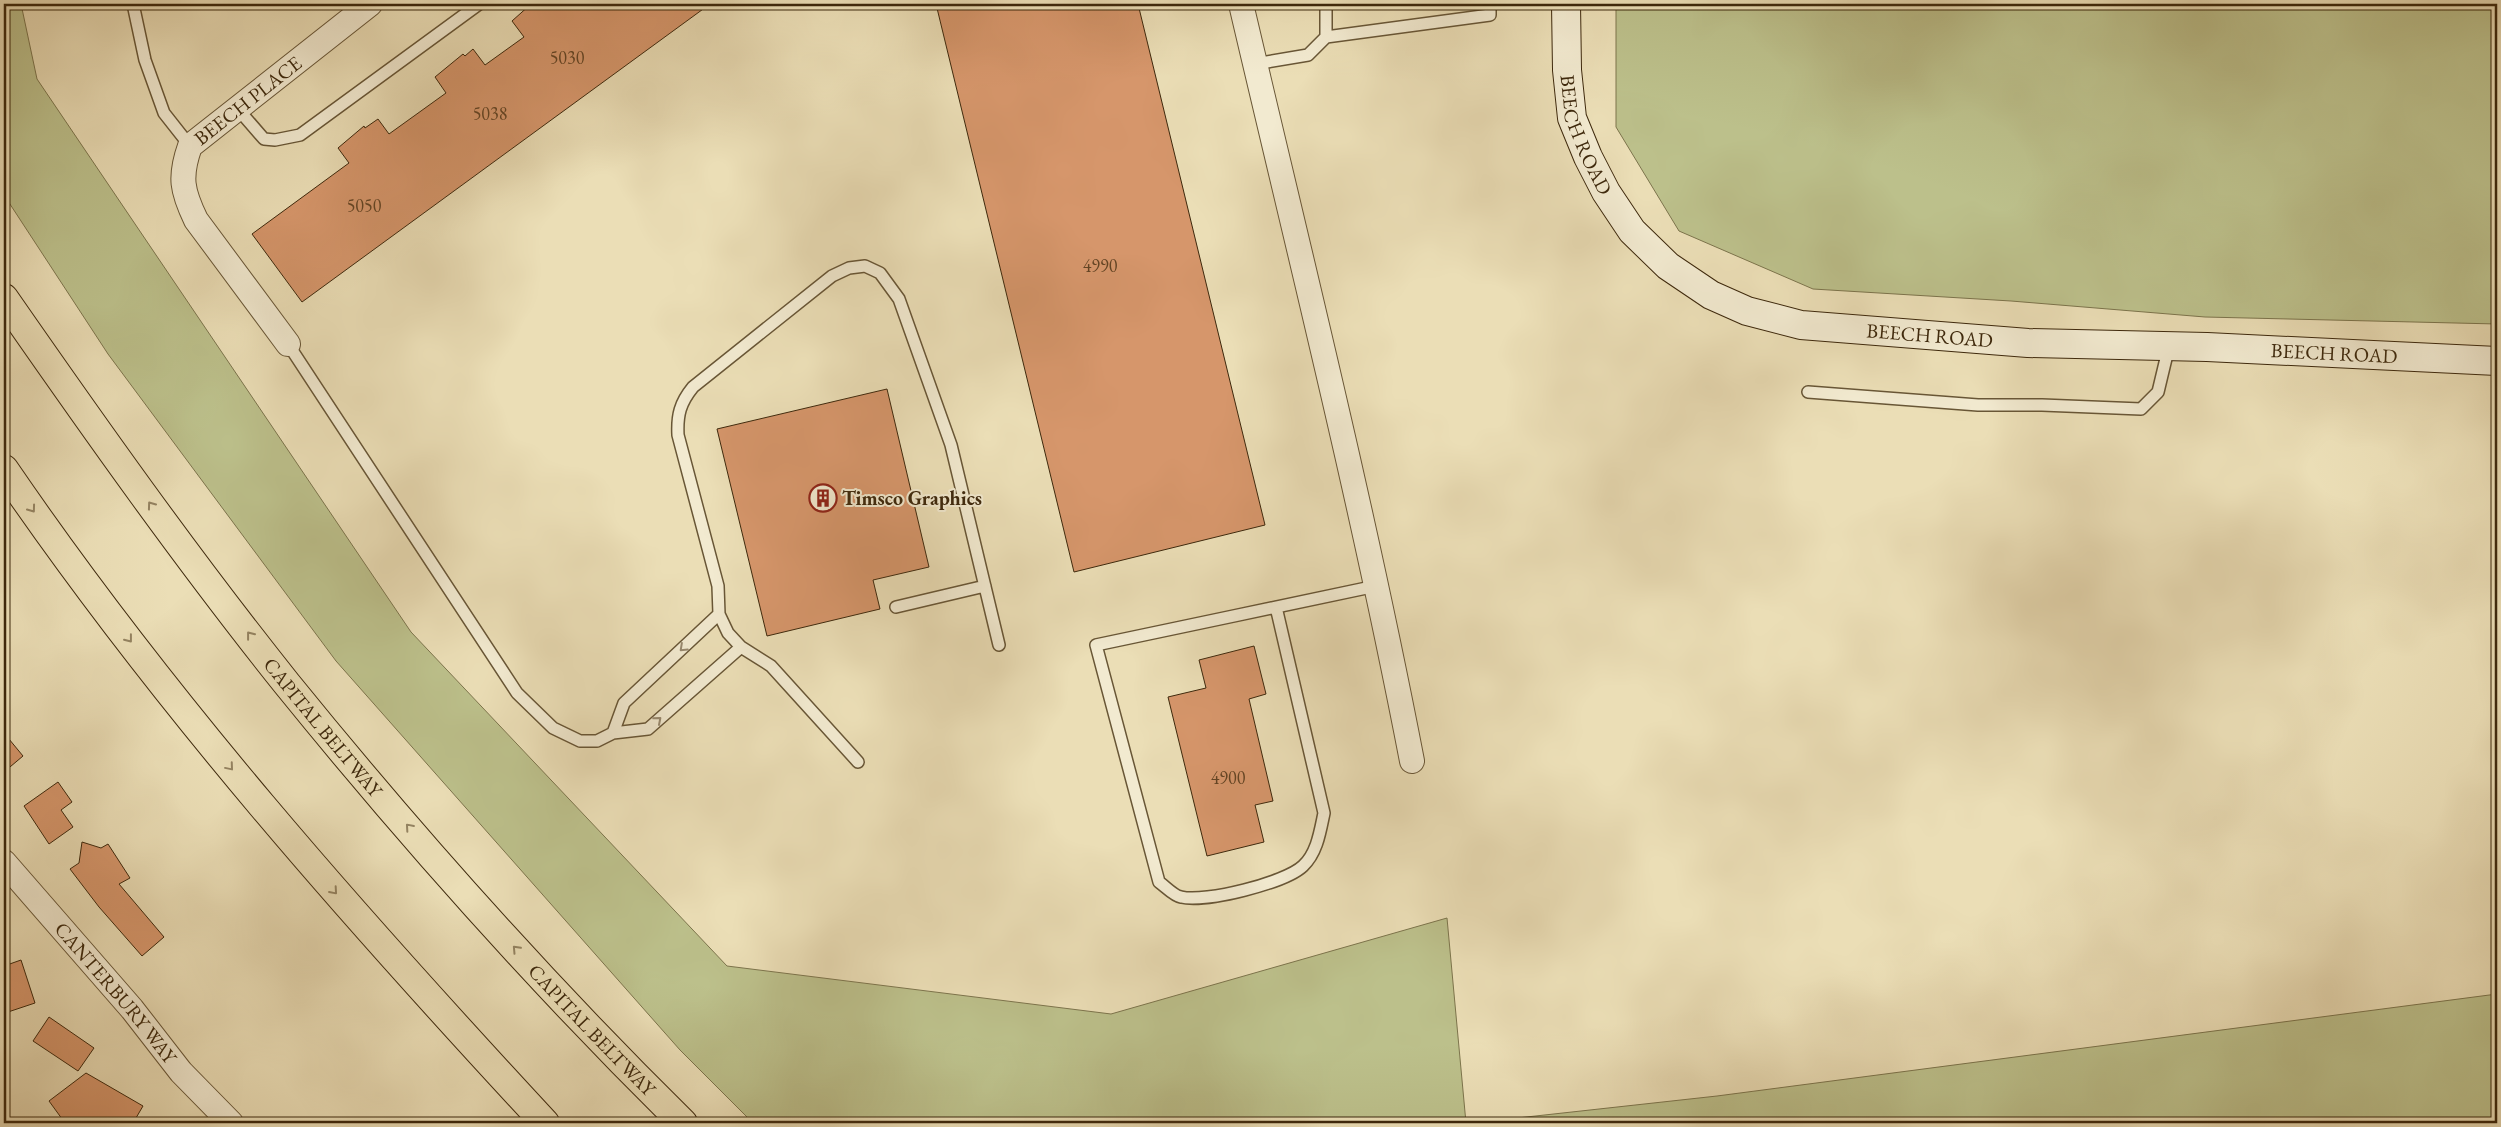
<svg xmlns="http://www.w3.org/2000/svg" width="2501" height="1127" font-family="'EB Garamond',serif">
<rect width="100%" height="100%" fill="#ebdeb6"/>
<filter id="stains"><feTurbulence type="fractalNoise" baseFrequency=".004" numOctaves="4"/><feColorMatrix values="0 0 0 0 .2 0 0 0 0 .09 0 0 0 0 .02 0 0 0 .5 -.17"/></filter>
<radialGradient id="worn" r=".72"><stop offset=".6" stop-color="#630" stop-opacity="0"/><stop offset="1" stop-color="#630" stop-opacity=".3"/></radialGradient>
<path fill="#bcc08b" stroke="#7c744c" d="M4,4h17l16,75 374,553 316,334 384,48 336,-96 19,205h-713l-73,-73 -344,-389 -228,-307 -104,-159z
M1616,4h881v320l-292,-7 -194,-16 -198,-12 -134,-58 -63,-104z
M2497,994v129h-1025l245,-27z"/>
<path fill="#d6966b" stroke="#3d280c" d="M531,4h179l-408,298 -50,-68 97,-71 -11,-15 26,-22 1,2 13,-9 11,15 57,-41 -11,-16 28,-23 2,2 8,-7 12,16 39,-28 -12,-16z
M936,4h202l127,521 -191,47z
M887,389l42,178 -56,13 7,29 -113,27 -50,-207z
M1254,646l12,48 -17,5 24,102 -18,4 9,37 -57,14 -39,-159 38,-9 -7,-28z
M4,733l19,23 -19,16z
M58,782l14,20 -11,8 12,17 -24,17 -25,-38z
M82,842l19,6 7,-4 22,34 -11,6 45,53 -22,19 -43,-49 -29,-38 9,-6z
M21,960l14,43 -27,9 -4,-12v-34z
M49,1017l45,31 -16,23 -45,-30z
M86,1073l57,33 -10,17h-68l-16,-22z"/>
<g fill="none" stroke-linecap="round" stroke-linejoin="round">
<g stroke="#685636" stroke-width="14">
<path id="lane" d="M133,4l12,56 19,53 26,33
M1326,4v33l164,-22v-11
M1255,64l53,-9 18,-18
M237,108l27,31 11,1 25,-5 179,-131
M288,344l229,349 36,35 27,13h17l16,-8 35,-4 93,-82
M1808,392l170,13h64l99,4 17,-17 11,-46
M896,607l89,-21
M1276,607l48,206c-4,19 -7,40 -21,53 -18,17 -98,37 -122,31 -7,-1 -15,-10 -22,-15l-63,-237c93,-20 187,-39 280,-59
M613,733l11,-30 95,-89
M858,762l-87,-96 -30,-19 -13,-14 -9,-19 -1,-28 -40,-151c-1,-20 2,-32 15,-48l139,-111 17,-8 16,-2 15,7 19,26 52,146 48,200"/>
</g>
<g stroke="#685636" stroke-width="26">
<g id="street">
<path d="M1241,4c59,252 122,503 171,757"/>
<path id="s1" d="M288,344l-92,-124c-14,-29 -17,-43 -6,-74l180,-142"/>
<path id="s2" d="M4,862l128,147 49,63 50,51"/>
</g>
</g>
<g stroke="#3d280c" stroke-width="30">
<g id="secondary">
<path id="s3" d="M1566,4l1,66 5,48 16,39 18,35 26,39 36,35 43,29 36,16 54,14 227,18 179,4 290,14"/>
</g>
</g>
<g stroke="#3d280c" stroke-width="30">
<g id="highway">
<path id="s4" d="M4,298c91,131 183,261 283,386 124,153 256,301 396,439"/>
<path d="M4,469c160,234 349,447 541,654"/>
</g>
</g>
<use href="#lane" stroke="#f2ead0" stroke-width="11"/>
<use href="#street" stroke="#f2ead0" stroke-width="24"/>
<use href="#secondary" stroke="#f2ead0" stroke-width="28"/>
<use href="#highway" stroke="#ebdeb6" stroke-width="28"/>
</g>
<defs><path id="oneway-chevron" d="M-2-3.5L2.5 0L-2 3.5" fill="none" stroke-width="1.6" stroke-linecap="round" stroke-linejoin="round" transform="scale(1.25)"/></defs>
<g stroke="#948361">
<use href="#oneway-chevron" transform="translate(151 505) rotate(-126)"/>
<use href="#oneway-chevron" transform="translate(32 509) rotate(54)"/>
<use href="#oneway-chevron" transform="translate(250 635) rotate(-128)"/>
<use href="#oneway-chevron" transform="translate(129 639) rotate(52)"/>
<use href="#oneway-chevron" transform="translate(230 767) rotate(50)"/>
<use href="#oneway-chevron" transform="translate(409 827) rotate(-131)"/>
<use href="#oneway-chevron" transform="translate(334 891) rotate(49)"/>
<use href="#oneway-chevron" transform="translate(516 949) rotate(-133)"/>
</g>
<g stroke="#98896e">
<use href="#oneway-chevron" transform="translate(683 648) rotate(137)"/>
<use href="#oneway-chevron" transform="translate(658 720) rotate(-41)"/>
</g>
<defs>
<g id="building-ring" transform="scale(1.4375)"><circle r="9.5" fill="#f2ead0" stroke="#8f2418" stroke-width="1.5"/><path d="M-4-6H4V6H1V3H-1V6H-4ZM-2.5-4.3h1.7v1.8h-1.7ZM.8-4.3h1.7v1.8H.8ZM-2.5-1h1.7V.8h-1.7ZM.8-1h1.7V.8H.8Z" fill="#8f2418"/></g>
</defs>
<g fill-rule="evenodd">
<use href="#building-ring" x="823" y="498"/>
</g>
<g text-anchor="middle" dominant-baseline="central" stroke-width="4" stroke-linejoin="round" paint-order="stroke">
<g font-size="18" fill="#634424">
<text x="567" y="57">5030</text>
<text x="490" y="113">5038</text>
<text x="364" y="205">5050</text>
<text x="1100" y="265">4990</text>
<text x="1228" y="777">4900</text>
</g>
<g font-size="20" fill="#3d280c" stroke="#f2ead0">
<text stroke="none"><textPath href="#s1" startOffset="305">BEECH PLACE</textPath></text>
<text stroke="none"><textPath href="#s3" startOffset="134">BEECH ROAD</textPath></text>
<text stroke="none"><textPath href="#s3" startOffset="569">BEECH ROAD</textPath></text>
<text stroke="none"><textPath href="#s3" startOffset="974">BEECH ROAD</textPath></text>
<text stroke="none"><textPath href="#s4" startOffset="535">CAPITAL BELTWAY</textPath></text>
<text stroke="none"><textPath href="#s2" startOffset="172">CANTERBURY WAY</textPath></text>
<text stroke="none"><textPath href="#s4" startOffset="940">CAPITAL BELTWAY</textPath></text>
</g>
<g font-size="20" font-weight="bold" fill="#3d280c" stroke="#f2ead0" text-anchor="start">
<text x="842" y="498">Timsco Graphics</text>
</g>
</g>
<rect width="2501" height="1127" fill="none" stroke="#ebdeb6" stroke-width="20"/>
<rect x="5" y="5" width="2491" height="1117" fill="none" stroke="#3d280c" stroke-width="2.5"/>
<rect x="10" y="10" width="2481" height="1107" fill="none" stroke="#3d280c"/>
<rect width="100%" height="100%" filter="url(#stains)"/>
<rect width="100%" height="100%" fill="url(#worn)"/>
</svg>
